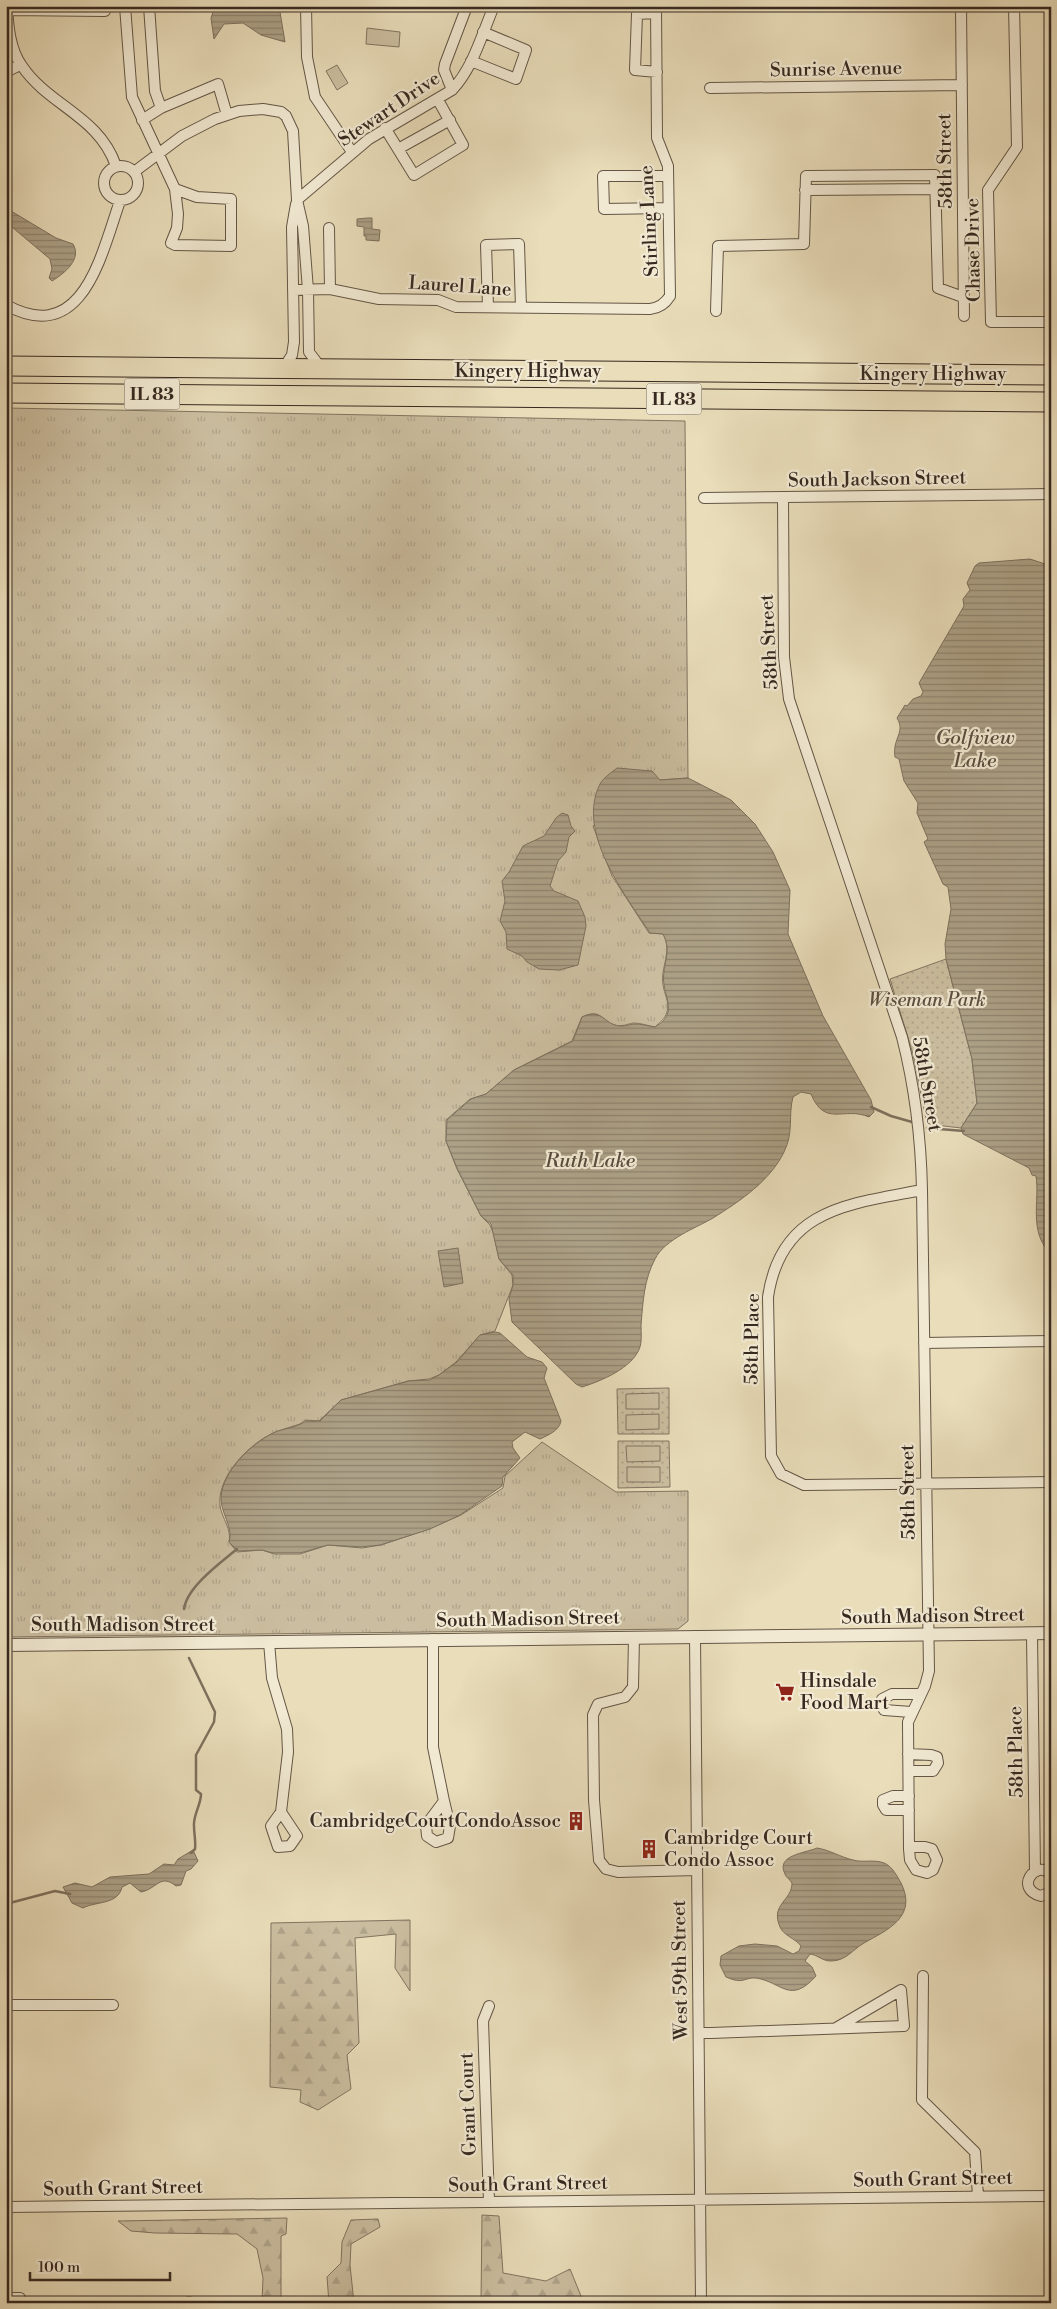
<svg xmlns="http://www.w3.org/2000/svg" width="1057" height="2309" font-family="'Libre Bodoni',serif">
<defs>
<pattern id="grass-tufts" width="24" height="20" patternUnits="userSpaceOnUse" patternTransform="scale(1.25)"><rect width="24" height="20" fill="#cbbea0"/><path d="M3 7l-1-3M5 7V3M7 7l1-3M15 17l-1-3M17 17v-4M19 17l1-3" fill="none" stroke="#afa38a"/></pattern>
<pattern id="forest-firs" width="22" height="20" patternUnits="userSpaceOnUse" patternTransform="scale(1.25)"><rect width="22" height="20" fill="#cbbea0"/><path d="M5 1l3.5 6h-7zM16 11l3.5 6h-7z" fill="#afa38a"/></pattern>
<pattern id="park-dots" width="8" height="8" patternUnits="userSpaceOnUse" patternTransform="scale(1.25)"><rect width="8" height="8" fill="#cbbea0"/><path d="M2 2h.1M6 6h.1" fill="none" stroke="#afa38a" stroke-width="1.8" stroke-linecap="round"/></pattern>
<pattern id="water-rules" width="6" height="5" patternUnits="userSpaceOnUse" patternTransform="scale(1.25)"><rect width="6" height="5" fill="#aca086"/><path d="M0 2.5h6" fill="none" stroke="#8d826d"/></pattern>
</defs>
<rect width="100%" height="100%" fill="#e9ddba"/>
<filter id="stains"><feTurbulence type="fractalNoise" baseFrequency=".004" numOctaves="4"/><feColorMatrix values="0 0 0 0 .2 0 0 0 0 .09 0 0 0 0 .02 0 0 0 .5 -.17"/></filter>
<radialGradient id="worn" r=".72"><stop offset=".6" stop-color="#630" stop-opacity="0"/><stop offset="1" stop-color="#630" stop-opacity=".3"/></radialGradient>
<path fill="url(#grass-tufts)" stroke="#817460" d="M6,408l679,13 3,357 -28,2 -67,46 19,50 37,57 14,1c10,18 -3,33 0,51 1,8 7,18 4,27 -2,7 -7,10 -12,15 -7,-1 -14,-4 -21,-4 -7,1 -12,4 -20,2 -14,-5 -13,-17 -32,-8l-10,24 -58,29 -28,24 -16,5 -24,21v21l11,28 24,47 9,9 4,10 5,24 13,16 1,10 -18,46 -15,4 -24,27 -17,13 -10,4 -21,2 -67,19 -22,21 -14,-1 -5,4c-12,4 -25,7 -36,14 -21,13 -47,41 -44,68 2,12 12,24 9,36l8,10 25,-2 12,4h26l28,-9 34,3 19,-3 48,-16 32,-14 42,-27 2,-12 37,-34 74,50 72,-1v130l-10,8 -672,8z"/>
<path fill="url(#forest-firs)" stroke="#817460" d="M410,1920v71l-15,-23 1,-34 -41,4 4,105 -12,12 4,34 -33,21 -18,-8 1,-12 -31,-3 1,-164z
M482,2215l17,1 4,57 43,8 24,-12 13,32 -2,2h-100z
M287,2218l-1,16 -5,2v67h-19l1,-25 -6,-29 -20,-15 -82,-1 -24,-2 -13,-10z
M378,2219l2,8 -29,17 -1,21 4,38h-25l-2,-26 14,-14 1,-21 9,-22z"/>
<path fill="url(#park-dots)" stroke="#817460" d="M946,959l26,100 5,44 -16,25 -34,-4 -14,-70 -23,-75z
M669,1388v46h-51l-1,-45z
M618,1441h51l1,46 -52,1z"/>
<path fill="#cbbea0" stroke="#817460" d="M367,28l33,4 -1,15 -33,-3z
M337,65l11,18 -11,7 -11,-19z
M659,1393v16h-33v-15z
M659,1414v15l-33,1v-15z
M626,1446h34v15l-33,1z
M627,1467h33v15h-33z"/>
<path fill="url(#water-rules)" stroke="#7d705d" d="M215,6h64l6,36 -24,-7 -18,-12 -19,1 -10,15 -3,-21z
M6,208l50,30 17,6c9,15 -8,29 -21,37l-3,-3 3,-9 -2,-10 -44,-37z
M368,218h4v11l8,1 -1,11 -13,-1v-4h-2v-9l-7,-1v-7z
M1030,559l21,7v688c-23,-22 -11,-53 -15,-78l-4,-1 -3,-7 -66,-34 -2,-6 16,-25 -5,-44 -26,-100 -1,-15 6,-35 -3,-22 -5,-3 -19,-42 4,-3 -11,-26 1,-10 -14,-22 -5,-22 -4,-2c-3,-19 11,-24 2,-39l8,-13 2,1 6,-7 8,-3 2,-4 -4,-9 45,-77 -1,-7 7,-9 -3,-7 8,-17 4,-3z
M617,768l35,3 8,9 28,-2 43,22 24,24 18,28 17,38 -2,44 35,82 48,84 3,12 -5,5c-25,-11 -44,11 -58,-23l-10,-2 -8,5c-5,19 1,35 -9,55 -14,29 -44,49 -71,66 -17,10 -48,21 -58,41 -11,21 -12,42 -14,66 0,6 1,16 -1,22 -7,21 -39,34 -58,40l-6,-3 -64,-62 -3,-23 4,-14v-10l-14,-16 -8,-35 -10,-8 -24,-48 -11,-27 1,-21 24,-21 15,-5 28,-24 59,-29 9,-24c22,-10 22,10 41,9 4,0 8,-2 12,-2 6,0 13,2 20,3 6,-4 11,-7 13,-15 2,-8 -3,-19 -4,-27 -3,-19 9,-33 -1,-51l-13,-1c-26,-40 -74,-101 -50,-149 3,-6 12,-12 17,-16z
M562,813l6,2 3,11 4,5 -6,6 -3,15 -8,9 -8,25 4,5 24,10 7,16 1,9 -8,39 -19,5 -20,-1 -12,-7 -5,-6 -15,-7 -1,-17 -6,-11 5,-20 -3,-20 7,-9 14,-26 21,-10 12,-18z
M458,1248l5,35 -19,4 -6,-36z
M495,1332l5,1 27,24 15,5 5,6 -3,10 17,43c-2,10 -13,14 -21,18l-15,-7 -13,10 1,6 7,10 -17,19 -1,9 -42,29 -30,14 -50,16 -19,2 -33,-2 -28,8h-27l-11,-3 -24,1 -9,-9c5,-14 -9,-30 -8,-45 2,-26 29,-52 52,-64 11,-5 23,-5 33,-12h14l21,-21 68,-19 21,-1 9,-5 18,-13 23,-27z
M817,1848c13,2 23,9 36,12 10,3 21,-1 31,3 8,3 13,13 17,20 17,34 -14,47 -37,60 -12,7 -18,18 -33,18 -9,0 -13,-6 -21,-7l-5,7 7,6 4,9c-26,29 -34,6 -60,2 -12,-1 -12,7 -30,-1l-6,-12 1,-9 18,-10 16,-2 22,2 16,8 6,-3 2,-5c-6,-8 -17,-10 -21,-19 -10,-23 12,-26 12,-44 -2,-4 -6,-5 -7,-9 -10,-19 21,-21 32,-26z
M193,1850l5,11 -7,8 -5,2 -5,14 -5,1c-16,-13 -19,3 -35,6l-11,-9 -8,4c-4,18 -26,14 -39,21l-11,-5 -9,-16 12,-4 17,4 18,-10 39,-3 15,-10 10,1 4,-6z"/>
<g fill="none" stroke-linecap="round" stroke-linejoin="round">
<path stroke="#7d705d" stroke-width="2.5" d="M871,1107l20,9 21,6
M927,1128l37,3
M184,1609c3,-22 36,-46 53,-60
M189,1658l26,54 -1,10 -18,33v35l5,4c0,11 -8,21 -7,32 0,8 2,15 1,23l-4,4
M6,1904l49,-13 15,3"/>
<g stroke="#645646" stroke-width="12">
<path id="minor" d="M7,6c1,20 3,44 15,60 27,40 77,50 94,100
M125,6l7,91 43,92 3,25 -1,14 -6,15 4,2 56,1v-47l-34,-2 -22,-8
M306,6l1,51 8,40 37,55
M961,6l3,310
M1014,6l3,141 -29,43 3,132h60
M7,10l98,1
M656,13l-19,1 -2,56 22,2
M471,61l45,18 10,-29 -43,-18
M6,72l14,-7
M710,88l252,-3
M452,90l-8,-20 1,-6 22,-58
M161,108l57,-24 9,31
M142,120l19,-12 -6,-17 -6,-85
M385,128l29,47 49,-30 -25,-45
M398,149l52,-29
M104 183a17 17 0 1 1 34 0a17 17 0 1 1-34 0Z
M134,172l48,-36 33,-17 24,-8 24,-2 18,3 5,4 7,15 4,69 6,26 5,64 1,62 9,12 6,2
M805,190l130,-1
M297,200l72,-61 83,-49c21,-22 30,-56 42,-84
M667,208l-63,1 -1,-33h64
M329,228l1,61
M293,290l37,-1 49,10 59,1 18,7 194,2c9,-1 15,-5 20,-13l-2,-130 -11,-28 -1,-132
M6,305c77,42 95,-50 114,-104
M488,307l-2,-62 33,-1 2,63
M716,311l2,-65 86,-2 2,-68 129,-1 3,113 25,9
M283,369l9,-14 2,-13 -2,-115 4,-23
M704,498l347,-4
M783,498l1,159 5,42 113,338c13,51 19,101 20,153l7,481 -4,15 -17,36 1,127 1,11 6,10 11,3 6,-3 4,-10 -5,-11 -7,-2h-16
M922,1190c-72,14 -141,18 -154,107l3,159 10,18 23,11 247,-3
M924,1343l127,-2
M1032,1634l3,237
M695,1636l6,667
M634,1637l-1,50 -8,10 -27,7 -5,11 1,85 5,60 7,9 12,3 79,-2
M433,1639v108l11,54 -18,24 1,11 9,6 12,-4 2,-12 -6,-25
M269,1642l3,36 15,51 1,23 -7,60 -10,14 7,21 12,-1 7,-10 -16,-24
M911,1712l-27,-2 -3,-6 1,-5 10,-5h28
M908,1754l23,1 6,2 1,6 -5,8h-24
M909,1796h-16l-10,4v5l3,5h23
M1051,1874c-16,-15 -37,15 -10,22l10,-4
M923,1976l-1,124 53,52 3,44
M6,2005h107
M699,2033h12l193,-7 -3,-36 -65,38
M489,2202l-6,-181 6,-15
M6,2207l1045,-11
M6,2298h14
M189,2302l1,1"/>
</g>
<g stroke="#645646" stroke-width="14">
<path id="tertiary" d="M6,1645l1045,-12"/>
</g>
<g stroke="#372920" stroke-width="21">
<path id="motorway" d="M6,366l1045,9
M6,393l1045,9"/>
</g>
<use href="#minor" stroke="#f1e9d2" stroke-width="10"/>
<use href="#tertiary" stroke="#f1e9d2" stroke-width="12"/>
<use href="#motorway" stroke="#e9ddba" stroke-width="19"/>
</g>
<defs>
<g id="supermarket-bare" transform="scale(1.5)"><path d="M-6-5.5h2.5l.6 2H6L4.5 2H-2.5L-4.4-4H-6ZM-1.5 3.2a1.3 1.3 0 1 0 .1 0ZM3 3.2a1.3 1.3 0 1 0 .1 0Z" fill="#8f2418" stroke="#f1e9d2" stroke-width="2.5" paint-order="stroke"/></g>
<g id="building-bare" transform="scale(1.5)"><path d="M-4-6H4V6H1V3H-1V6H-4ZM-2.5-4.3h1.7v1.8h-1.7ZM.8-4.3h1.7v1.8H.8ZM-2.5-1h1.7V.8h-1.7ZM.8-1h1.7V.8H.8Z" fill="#8f2418" stroke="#f1e9d2" stroke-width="2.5" paint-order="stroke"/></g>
</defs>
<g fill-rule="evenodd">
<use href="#supermarket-bare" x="785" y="1692"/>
<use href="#building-bare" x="576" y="1821"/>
<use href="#building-bare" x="649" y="1849"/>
</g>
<g text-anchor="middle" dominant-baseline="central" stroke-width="4.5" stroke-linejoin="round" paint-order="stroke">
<g fill="#f1e9d2" stroke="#6f6355" stroke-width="1">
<rect x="124.5" y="378.5" width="55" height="31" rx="4"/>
<rect x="646.5" y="383.5" width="55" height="31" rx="4"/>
</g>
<g font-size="18" font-weight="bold" fill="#372920">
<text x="152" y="394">IL 83</text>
<text x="674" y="399">IL 83</text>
</g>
<g font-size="19" fill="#372920" stroke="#f1e9d2">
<text transform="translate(836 69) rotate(-1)">Sunrise Avenue</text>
<text transform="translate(389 109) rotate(-34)">Stewart Drive</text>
<text transform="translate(945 161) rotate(-91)">58th Street</text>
<text transform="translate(649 221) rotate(-93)">Stirling Lane</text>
<text transform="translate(973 250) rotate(-91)">Chase Drive</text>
<text transform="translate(460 286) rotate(4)">Laurel Lane</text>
<text x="528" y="371">Kingery Highway</text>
<text x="933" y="374">Kingery Highway</text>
<text transform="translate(877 479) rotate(-1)">South Jackson Street</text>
<text transform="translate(769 642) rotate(-93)">58th Street</text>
<text transform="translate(927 1084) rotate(80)">58th Street</text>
<text transform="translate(752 1339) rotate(-89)">58th Place</text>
<text transform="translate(908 1492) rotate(-91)">58th Street</text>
<text transform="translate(933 1616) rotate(-1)">South Madison Street</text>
<text transform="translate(528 1619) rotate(-1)">South Madison Street</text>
<text x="123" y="1625">South Madison Street</text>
<text transform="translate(1016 1752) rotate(-91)">58th Place</text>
<text transform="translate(680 1970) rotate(-91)">West 59th Street</text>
<text transform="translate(468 2104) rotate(-92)">Grant Court</text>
<text transform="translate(933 2179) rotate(-1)">South Grant Street</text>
<text transform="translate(528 2184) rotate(-1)">South Grant Street</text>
<text transform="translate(123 2188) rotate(-1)">South Grant Street</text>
</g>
<g font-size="19" font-style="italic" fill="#5c4e40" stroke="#f1e9d2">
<text x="927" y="1000">Wiseman Park</text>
</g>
<g font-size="19" fill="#372920" stroke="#f1e9d2" text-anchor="start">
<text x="800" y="1681">Hinsdale<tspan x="800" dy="22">Food Mart</tspan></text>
<text x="561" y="1821" text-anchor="end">CambridgeCourtCondoAssoc</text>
<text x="664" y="1838">Cambridge Court<tspan x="664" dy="22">Condo Assoc</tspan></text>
</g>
<g font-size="20" font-style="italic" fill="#5a4d3f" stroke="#f1e9d2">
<text x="975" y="738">Golfview<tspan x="975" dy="23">Lake</tspan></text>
<text x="590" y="1161">Ruth Lake</text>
</g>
</g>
<rect width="1057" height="2309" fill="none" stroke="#e9ddba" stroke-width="25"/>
<rect x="8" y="8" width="1042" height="2294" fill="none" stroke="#372920" stroke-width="2.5"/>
<rect x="12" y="12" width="1032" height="2284" fill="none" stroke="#372920"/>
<path d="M30 2272v8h140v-8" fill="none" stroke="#372920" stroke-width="2.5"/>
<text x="38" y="2272" font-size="15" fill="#372920" stroke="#f1e9d2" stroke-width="4" paint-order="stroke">100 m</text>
<rect width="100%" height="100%" filter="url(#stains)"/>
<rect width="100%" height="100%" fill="url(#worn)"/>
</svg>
